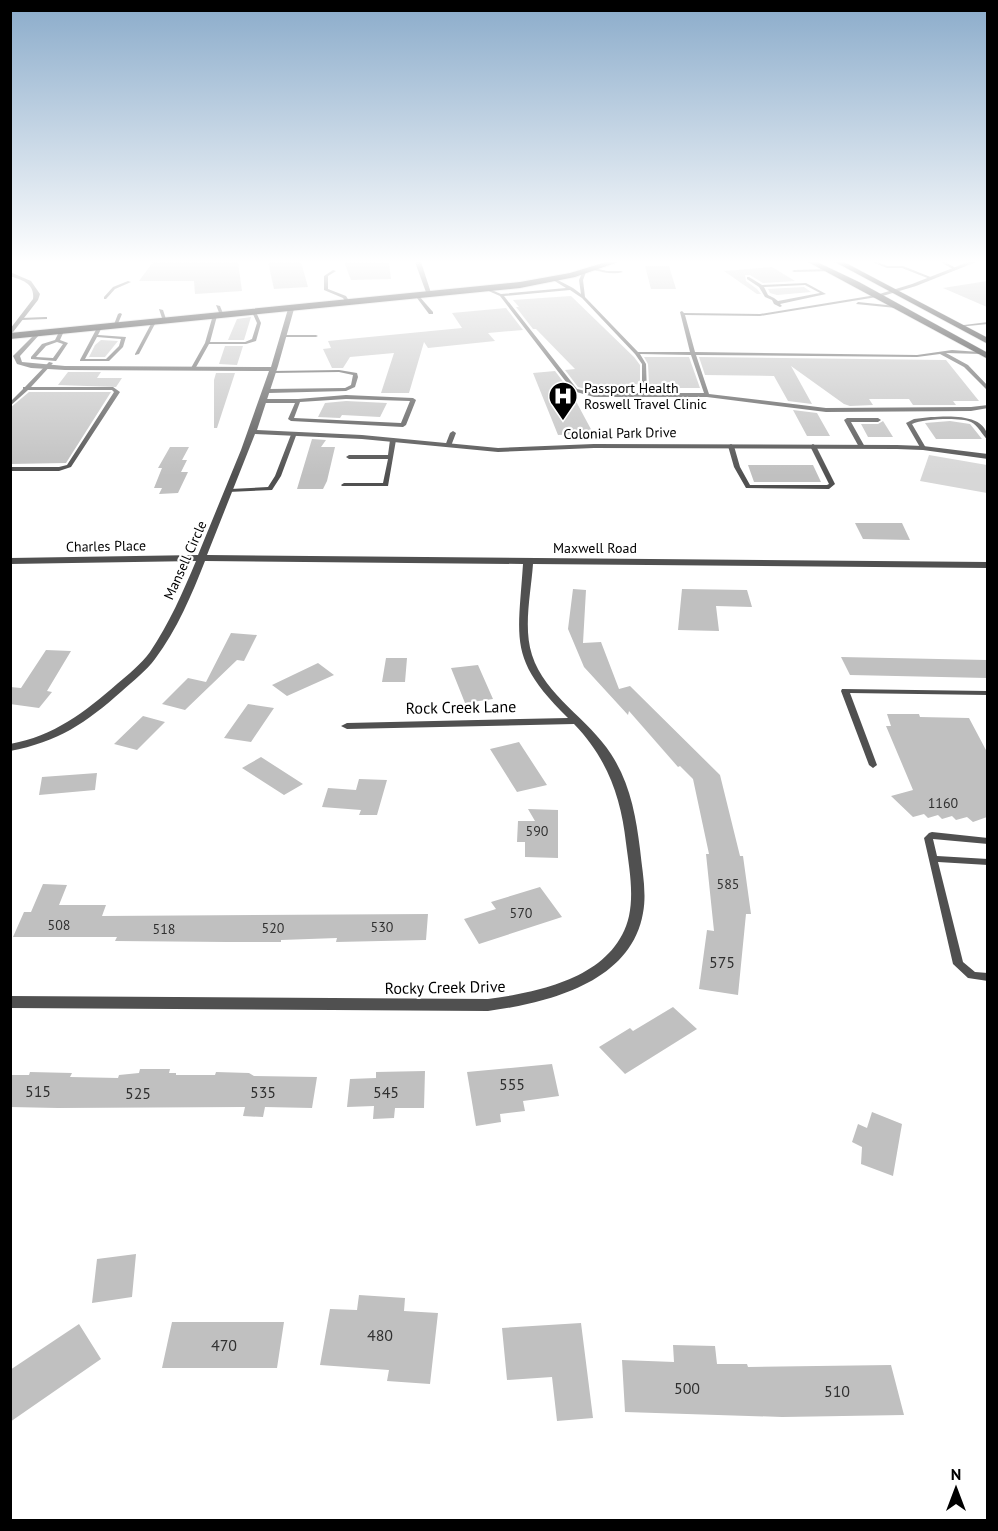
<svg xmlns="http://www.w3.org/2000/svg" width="998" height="1531" font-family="'PT Sans',sans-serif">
<rect width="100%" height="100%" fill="#fff"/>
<path fill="#d7d7d7" d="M929,455l58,10v28l-67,-12z"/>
<path fill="#c0c0c0" d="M153,262h85l4,29 -47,3 -1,-13h-55z
M268,262h33l7,25 -34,2z
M344,262l45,1 2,16 -40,1z
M645,266h24l7,23h-25z
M772,267l23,14 -32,2 -13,-8h-5l1,6 11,8 4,5h-4l-33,-23z
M987,281v26l-44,-19z
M804,287l7,5 -34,3 -7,-2 -2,-4z
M571,296l63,61 6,8v19l-50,6 -12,-3 -13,-17 10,-1 -39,-40h-3l-17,-22h3l-6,-7z
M506,308l17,22 -35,3 7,8 -67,7 -4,-6 -15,51h-28l13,-40 -44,4 -7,11h-11l-9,-19 8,-1 -3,-7 134,-13 -10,-15z
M251,317l-7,23h-16l9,-21z
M101,340l17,1 -13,16h-16l6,-12z
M225,346h18l-6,19 -18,-1z
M644,357h45l11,31h-42l-1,-4h-8l-1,-20z
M699,357l247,3 33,41h-26l3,4h-43l-4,-6h-40l4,6 -23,1 -6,-2 -53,-38 21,38 -24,-3 -14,-25 -69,-1z
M555,371l16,21 22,41 -35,2 -25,-62z
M68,372h33l-4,6h25l-6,9 -58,-2z
M216,373h19l-18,55h-3v-48z
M29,392h82l-45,71 -56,1v-56z
M346,401l41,2 -7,14 -38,-2 -2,3 -22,-1 7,-14z
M793,410l24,3 13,23h-23z
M883,421l10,16h-25l-7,-13h17z
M950,421l20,3 12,15h-46l-11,-16z
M312,439l14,1 -5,7h14l-8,34 -4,8h-26z
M170,447h19l-7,13h5l-6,12h7l-10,21 -19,1 3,-6h-8l8,-20h-4z
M748,465h65l8,17h-67z
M855,523h47l8,17 -47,-1z
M573,589l13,1 -3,53 18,-1 18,47 11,-3 90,89 20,81h3l8,58h-5l-8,81 -39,-6 8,-59 7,1 -8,-77h3l-16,-75 -13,-13 -2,1 -49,-56 -1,4 -44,-48 -16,-38z
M682,589l65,1 5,17 -36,-1 3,25 -41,-1z
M231,633l26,2 -13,26 -7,-1 -52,50 -23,-6 26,-26 18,4z
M46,650l25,1 -24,40 5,1 -13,16 -29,-4v-17l11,1z
M841,657l146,3v18l-137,-3z
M386,658h21l-2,24h-23z
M318,663l16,12 -47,21 -15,-11z
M478,665l15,34 -28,4 -14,-35z
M248,704l26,4 -23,34 -27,-4z
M887,714h32l1,3 49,1 18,34v65l-14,5 -6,-5 -11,3 -4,-4 -10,3 -4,-4 -10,3 -4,-4 -11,3 -22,-21 22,-6 -27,-64h5z
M143,716l22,6 -28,28 -23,-6z
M519,742l28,43 -30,7 -27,-43z
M261,757l42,27 -19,11 -42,-27z
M97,773l-2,17 -56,5 3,-18z
M359,779l28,1 -10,35h-18l2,-5 -39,-3 6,-19 28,2z
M528,809l30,1v48l-33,-1v-15h-8l1,-21h17z
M43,884l24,1 -8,20h47l-4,11 326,-2 -2,26 -90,2 1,-4 -56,2v2h-54l-112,-1 2,-4h-104l11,-25h7z
M540,887l22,30 -83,27 -15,-25 32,-10 -5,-7z
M673,1007l24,22 -72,45 -26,-27 31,-19 3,3z
M552,1064l7,32 -36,5 2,10 -25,3 1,8 -25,4 -9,-54z
M140,1069h30l-1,4h7v2h39l1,-3 33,1 5,3 63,1 -5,31 -47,-1 -2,10 -20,-1 2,-9 -187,1 -48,-1v-32h19l1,-3 42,1 -2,4 48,1 1,-3 20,-2z
M425,1071l-1,37h-29l-1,10 -21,1 1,-13 -27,1 3,-28 26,-1v-6z
M872,1112l30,12 -9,52 -32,-12 1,-17 -10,-5 6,-18 9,4z
M136,1254l-4,43 -40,6 5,-44z
M359,1295l46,3 -1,13 34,2 -8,71 -43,-3 2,-11 -69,-5 10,-56 27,1z
M172,1322h112l-7,46h-115z
M581,1323l12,95 -36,3 -5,-44 -45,3 -5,-52z
M79,1324l22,35 -91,63v-52z
M673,1345l42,1 2,18h30l1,3 143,-2 13,50 -122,2 -157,-5 -3,-52 52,2z"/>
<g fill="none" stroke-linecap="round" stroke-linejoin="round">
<g stroke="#dbdbdb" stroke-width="1">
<path id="primary" d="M808,262h9l42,20 129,71v6z
M835,262h9l144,76v6z"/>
</g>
<g stroke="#dbdbdb" stroke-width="2">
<path id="highway" d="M606,262h12l-43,15 -55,11 -510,51v-6l510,-51 50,-9z"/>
</g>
<path fill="#505050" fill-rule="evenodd" d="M872,262h5l10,4h16l30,12 -3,1 -28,-11h-15z
M940,262h5l11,6 -3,1z
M594,268l13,3h14l2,1c-10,3 -20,0 -30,-2z
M831,269l1,2 -38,1 -2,-1 2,-1z
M333,270l3,1 -8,5v13l18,7 5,8h-4l-4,-6 -19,-8v-14z
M583,271l3,1 -3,8 2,17 53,55h52l-10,-40 2,-1 2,2 76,1 116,-19 1,2 -117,19 -75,-1 10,37 222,3 35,-5 27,2h2v2l-35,-1 22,12 20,21v5l-24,-24 -24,-13 -23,3 -221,-2 13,39 117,14 145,-1 17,-2v3l-17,3 -145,1 -119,-15h-113l-21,-6 -73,-95 -16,-7 3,-1 14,6 65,-6 -13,-8 1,-2 19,10 8,6 -2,-14zM570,290l12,8 53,56 7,10v29h-48l-17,-4 -73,-93zM640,354l51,1 13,38h-57l-1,-29z
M747,277h2l13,8 44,-2 20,11 -46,10 2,2 -2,1 -6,-3 -2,-4 -7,-3 -6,-10 -12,-8zM805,285l15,8 -42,8 -4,-3 -6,-3 -4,-8z
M128,281l3,1 -16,7 -9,10h-2v-2l9,-10z
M417,296h2l14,16v2h-4l-12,-16z
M858,302l38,4 2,1 -2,1 -40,-4z
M216,305l4,1 4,10 -4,-1z
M159,309l4,1 4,12 -4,-1z
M254,311l2,1 5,11 -5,18 -10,3h-37l-14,25h-4v-1l14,-25 8,-28 4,1 -7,26h35l7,-3 5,-16 -5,-11z
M120,313l2,1 -5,12 -4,1 5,-13z
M45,317h2v2l-26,1 -2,-1 2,-1z
M154,321l2,1 -17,32 -4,1v-1l17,-32z
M988,322v2l-30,3 -2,-1z
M98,326l4,1 -4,8 28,2 -3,10 -14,14h-29v-1zM97,337l24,2 -2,7 -13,13h-21z
M60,330l4,1 -4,9 8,3 -12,18 -25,-2v-2l11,-13 13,-4zM57,342l6,2 -10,14 -17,-1 10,-11z
M283,335h33l2,1 -2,1h-35v-2z
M49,362l4,1 -22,24h82l7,5 -49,75 -12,4h-49v-4h49l8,-2 47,-73 -2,-2h-84l-18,16v-4l13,-13v-2h2z
M339,370l18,3 1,4 -3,10 -9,4 -78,2 -3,-2 3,-2 77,-1 6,-3 2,-10 -14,-3 -67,1 -2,-1 2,-1z
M346,395l67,3 3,2 -10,25 -3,2 -112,-6 -3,-2 7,-16h-31l-3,-2 3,-2h34zM346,399l64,2 -9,22 -107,-5 6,-16z
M931,417c18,-1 57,-4 57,23 -6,-5 -10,-15 -17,-18 -12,-5 -47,-3 -59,2l14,24 -5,1 -15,-26 8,-4z
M847,418h31l3,2 -3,2h-27l14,25 -1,1 -5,-1 -15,-27z
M453,431l3,2 -5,13 -5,1 -1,-1 5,-13z
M292,432l5,1 -16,43 -9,14 -44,2 -1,-1 3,-2 38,-2 7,-11z
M393,438l3,2 -8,46h-46l-1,-1 3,-2h39l5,-24h-39l-3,-2 3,-2h39l2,-15z
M731,444l3,2 6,21 10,18h77l2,-1 -19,-38 3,-2 3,2 19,38 -6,5 -83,-1 -12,-21 -6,-21z
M842,689l146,2v4l-138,-2 27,72 -4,3 -4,-3 -28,-74z
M932,832l56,6v6l-55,-5 4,17 51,3v6l-50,-3 25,100 12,10 13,1v8l-20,-3 -15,-14 -29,-126 5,-5z"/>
<path fill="#505050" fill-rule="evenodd" d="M415,262h6l11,34 -5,-1z
M968,262h8l-60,24 -40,12 -3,-2 39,-12z
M10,272l21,9 9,13 -2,6 -28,36v-7l23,-30c2,-15 -10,-19 -23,-23z
M291,307l3,2 -16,57 -21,64 105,5 136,13 96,-4 303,1 26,1 65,8v5l-65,-9 -26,-1 -303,-1 -96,4 -136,-13 -107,-5 -48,121 781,7v6l-455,-4c-2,29 -10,63 -1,91 13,41 57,64 79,99 19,29 25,62 29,95 2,21 7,43 3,64 -12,70 -96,90 -155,98l-478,-3v-12l478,3c52,-7 127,-22 141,-83 5,-24 0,-49 -3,-73 -5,-46 -19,-85 -52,-119l-227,5 -6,-3 6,-3 221,-5c-60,-59 -50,-77 -45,-154l-318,-3c-13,33 -28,69 -50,98 -9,12 -22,22 -33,32 -36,32 -64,51 -112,60v-7c44,-8 75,-32 107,-60 12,-10 24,-20 33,-32 19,-28 33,-60 46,-91l-186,3v-6l188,-3 43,-105 28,-79 -204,-1 -34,-2 -14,-4 -4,-8 25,-25 2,1v2l-20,22 2,6 43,4 206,1 17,-58z"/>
<use href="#primary" fill="#000" fill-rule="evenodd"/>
<use href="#highway" fill="#000" fill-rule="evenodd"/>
</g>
<linearGradient id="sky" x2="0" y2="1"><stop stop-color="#8aabca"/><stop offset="0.55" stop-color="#fff"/><stop offset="1" stop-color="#fff" stop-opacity="0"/></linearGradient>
<rect width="998" height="476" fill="url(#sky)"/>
<defs>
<g id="hospital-pin" transform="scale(1.5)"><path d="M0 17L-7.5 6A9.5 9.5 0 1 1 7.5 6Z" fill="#000" stroke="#fff"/><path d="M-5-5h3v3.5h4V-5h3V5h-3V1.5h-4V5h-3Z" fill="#fff"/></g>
</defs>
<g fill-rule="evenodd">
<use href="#hospital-pin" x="563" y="396"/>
</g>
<g text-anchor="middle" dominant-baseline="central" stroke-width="4.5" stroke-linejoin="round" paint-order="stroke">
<g font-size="14" fill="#000" stroke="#fff" text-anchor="start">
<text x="584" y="388">Passport Health<tspan x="584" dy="16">Roswell Travel Clinic</tspan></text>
</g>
<g font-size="14" fill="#000" stroke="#fff">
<text transform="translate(620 433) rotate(-1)">Colonial Park Drive</text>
<text transform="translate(106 546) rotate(-1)">Charles Place</text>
<text x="595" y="548">Maxwell Road</text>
<text transform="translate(185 560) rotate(-66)">Mansell Circle</text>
</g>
<g font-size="14" fill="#303030">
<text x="943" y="803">1160</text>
<text x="537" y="831">590</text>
<text x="728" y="884">585</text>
<text x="521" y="913">570</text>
<text x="59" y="925">508</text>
<text x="382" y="927">530</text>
<text x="273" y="928">520</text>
<text x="164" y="929">518</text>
</g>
<g font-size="16" fill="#000" stroke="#fff">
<text transform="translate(461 707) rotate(-1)">Rock Creek Lane</text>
<text transform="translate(445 987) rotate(-1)">Rocky Creek Drive</text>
</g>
<g font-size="16" fill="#303030">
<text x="722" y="962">575</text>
<text x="512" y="1084">555</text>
<text x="38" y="1091">515</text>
<text x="263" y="1092">535</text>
<text x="386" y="1092">545</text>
<text x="138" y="1093">525</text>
<text x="380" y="1335">480</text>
<text x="224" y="1345">470</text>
<text x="687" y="1388">500</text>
<text x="837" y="1391">510</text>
</g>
</g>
<rect width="998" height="1531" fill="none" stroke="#000000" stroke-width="24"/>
<g transform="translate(956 1489)" stroke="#ffffff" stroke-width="4.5" paint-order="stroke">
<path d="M0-4.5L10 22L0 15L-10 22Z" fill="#000000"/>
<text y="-9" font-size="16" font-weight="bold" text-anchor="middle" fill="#000000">N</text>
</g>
</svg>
